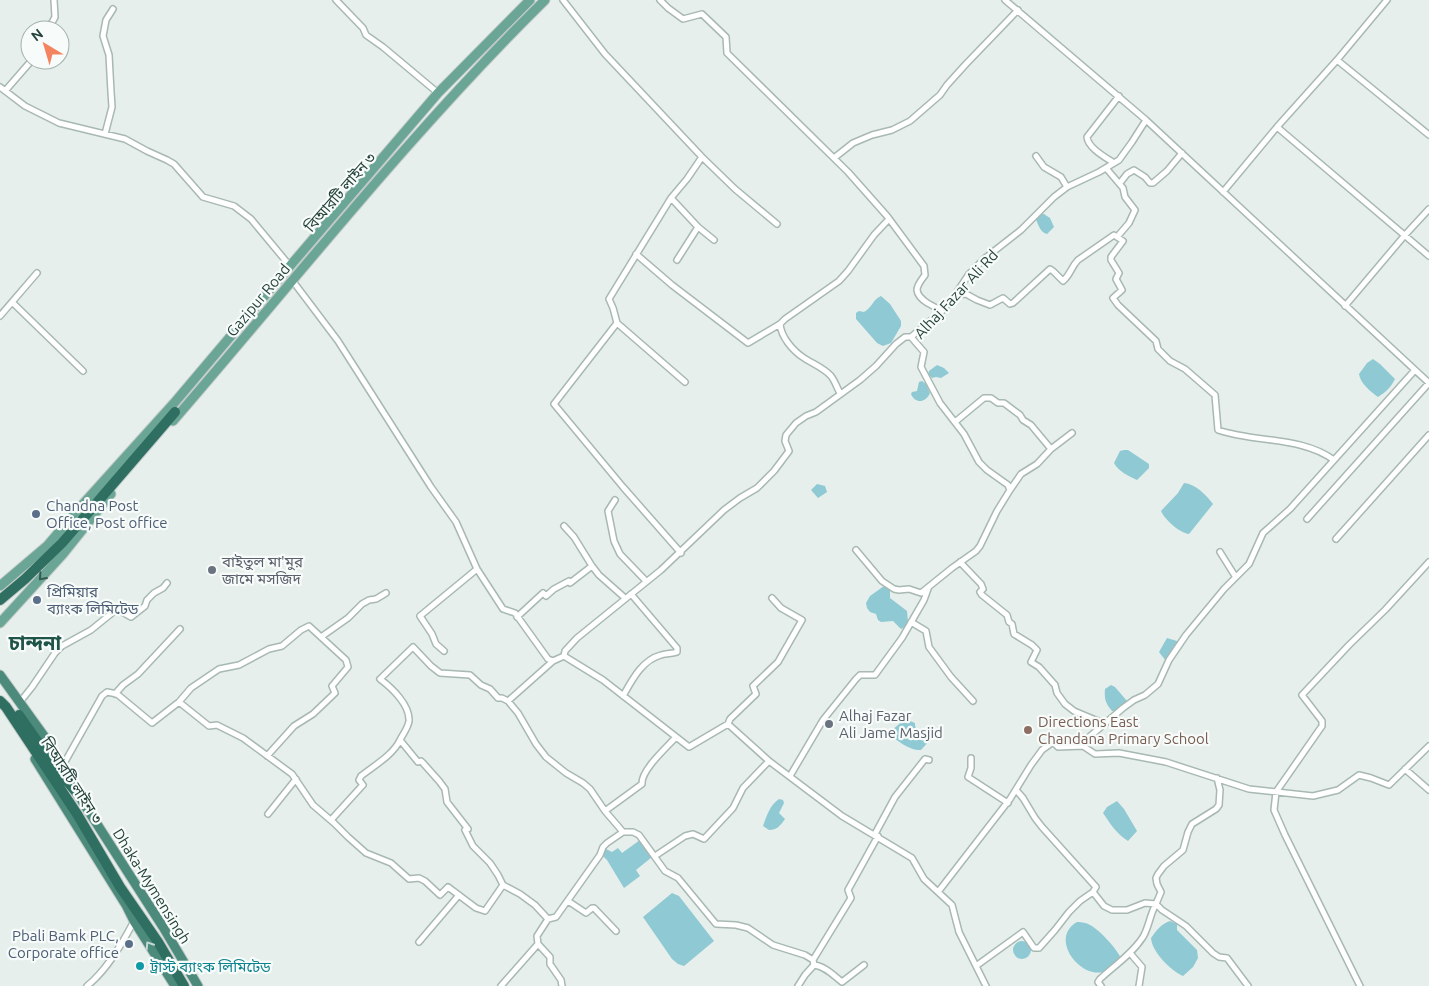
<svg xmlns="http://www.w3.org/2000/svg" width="1429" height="986" font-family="Ubuntu,'Noto Sans Bengali',sans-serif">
<rect width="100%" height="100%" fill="#e6efeb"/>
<path fill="#8ec9d4" d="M1042,214h2l6,4 4,9 -7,7c-6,-1 -9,-9 -11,-15z
M881,296l9,8 11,17v5l-10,17 -8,3 -6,-3 -21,-24v-6l3,-2 5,1c8,-4 9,-13 17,-16z
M1373,359l7,5 15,15c-4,8 -9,13 -17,18 -7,-5 -18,-14 -19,-23l8,-11z
M937,365l7,3 5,5 -8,5 -5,-1 -4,1 -4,-4 1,-3z
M922,381l4,3 4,9c-4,10 -15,11 -19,1l1,-2 5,-1 2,-9z
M1124,450h4l21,14v4l-12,12c-8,-4 -18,-8 -23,-17l6,-12z
M1184,483c12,1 22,12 29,21l-24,30c-9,-1 -24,-14 -28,-23l17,-18z
M817,484l8,2 2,6 -9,6 -7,-8z
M884,586l6,4v8l17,13 1,11 -1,4 -6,3 -8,-8 -12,1 -3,-2 -2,-6 -6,-2 -3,-4 -1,-5 4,-7z
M1167,638l10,3v2l-11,18 -7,-9z
M1111,685l4,2 12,14 -11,10h-4c-6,-7 -8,-12 -7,-22z
M905,719l10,4c-1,9 9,9 14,14v4l-8,9c-11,1 -23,-9 -31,-15l1,-4z
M779,799l4,1 1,3 -5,10 6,6c-5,7 -8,11 -16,11l-6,-4c4,-11 7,-21 16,-27z
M1117,801l7,8 13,22 -9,10c-12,-8 -17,-16 -25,-28l4,-6z
M640,840l12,17 -16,13 4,6 -16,12 -17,-28 -5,-5 4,-6 6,3 6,-4 4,5z
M672,893l7,3 35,45 -30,25 -6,-2 -6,-5 -29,-42z
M1170,921l7,3v6l20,20 1,8 -5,9 -10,9c-13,-6 -31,-24 -32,-38 5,-7 10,-14 19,-17z
M1077,922c2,0 5,0 8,1 11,2 31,25 36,35 -5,5 -11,13 -18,14 -24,6 -54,-34 -26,-50z
M1013 950a9 9 0 1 1 18 0a9 9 0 1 1-18 0Z"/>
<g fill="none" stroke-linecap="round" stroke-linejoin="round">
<g stroke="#a8b8b2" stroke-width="8">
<path id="minor" d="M336,0l27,28 3,7 17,12 55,46
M563,0l42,54 97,103 33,32 42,35
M660,0l8,8 15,11 19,-5 24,23 1,16 121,119 39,44 37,50 1,9c-3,4 -8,10 -8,15 1,10 18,18 26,20
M1005,0l141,120 283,263
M1387,0l-50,60 92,75
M48,30l7,-13 -1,-17
M1337,60l-60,67 152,129
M0,87l25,19 34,17 66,16 22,12 20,9 7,4 29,33 31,9 17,13 39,47
M5,91l27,-31
M105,134l7,-27 -1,-15 -2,-37 -6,-19 3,-16 7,-11
M1036,156l8,11 17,10 6,10
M834,158l19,-15 19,-8 20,-5 18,-9 30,-26 7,-10 19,-21 52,-54
M1114,163c-9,-6 -26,-15 -27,-26l32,-41
M1106,168l17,20 2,9 10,13 -6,13 -12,14
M1120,183l7,-9 7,-4 11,7 5,6h3l14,-12 15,-18
M1223,192l54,-65
M671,198l27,29 16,13
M636,254l36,31 76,58 32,-19
M677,260l21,-33
M292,280l46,61 93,146 25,35 21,47 26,40 12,4 33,46 5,2 11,-5 39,24 86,67 39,-23 41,37
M955,295l11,-1 11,6 13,5 13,-7 7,6 3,-1 37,-34 3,2 10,10c8,-7 8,-14 15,-21l36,-25 9,6 -12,16v3l8,13 -3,6 6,11 -9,8 5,7 38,36 2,8 12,12 15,8 30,26 3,35c38,13 83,6 116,30
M12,302l71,69
M1345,306l60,-71 24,-26
M0,316l37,-43
M617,323l-63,81 69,83 58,66
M685,382l-68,-59 -4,-15 -4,-9 62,-101 16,-19 15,-22
M840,393c-3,-5 -5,-12 -9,-17 -7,-8 -18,-12 -27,-18 -11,-7 -23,-21 -24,-34l5,-5 54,-38 9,-10 26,-36 15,-16
M955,422l29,-24h7l7,5h6l16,12 3,5 8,5 20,24
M1010,490l11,-16 16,-10 14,-15 21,-16
M615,500l-7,11 6,30 6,13 26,27
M1307,519l122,-136
M1336,539l93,-104
M856,550l26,31 12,8 5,1 10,-1 12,4 31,-25 24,-17 4,-5 17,-35 13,-21 -2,-5 -21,-15 -8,-8 -15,-28 -24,-31 -19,-36 3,-15 -13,-15 32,-27 12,-15 14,-21 15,-15 37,-29 33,-33 13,-10 32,-15 20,-12 13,-18 14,-22
M1220,552l15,24
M960,562l21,22 2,5 -3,3 2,3 25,20 2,7 3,2 2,10 18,11 5,5 -6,12 8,5 16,18 2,8 8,11 9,7 31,13
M592,566l7,9 26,23
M517,617l26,-24 3,3 8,-7 15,-8 1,2 22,-17 -18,-29 -10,-11
M911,622l15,9 3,16 22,30 22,24
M321,637l27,-19 14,-14 7,-4 7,-1 10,-6
M444,651l-8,-7 -4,-10 -12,-18 57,-47
M564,656l1,-5 12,-13 84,-68 63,-60 16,-12 17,-10 17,-17 15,-20 -4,-10 1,-6 10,-12 10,-7 10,-4 44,-32 16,-14 20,-22 9,-7h6
M115,694l8,-9 15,-11 42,-45
M623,696c9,-16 19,-36 38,-41 6,-2 11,-1 16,-3v-4l-46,-54
M508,701l45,-40
M20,702l12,-15 23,-34 7,-7 29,-16 26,-21 14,8 14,-11 2,-6 7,-7 9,-5 4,-5
M179,702l12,-14 28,-19 20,-4 30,-16 13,-3 19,-16 8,-4 37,34 2,7 -16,19 3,7 -22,21 -19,12 -27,30
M728,724l2,-5 26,-25 -3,-8 25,-24 24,-42 -21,-12 -9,-10
M1083,746l5,-8 35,-30 11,-8 11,-5 13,-11 11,-24 17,-25 38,-46 25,-25 14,-31 27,-24 125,-139
M971,758v10l-3,9 40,26
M62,767l40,-71 5,-4 10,2 35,29 27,-21 30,24 8,-1 26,13 49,36 21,31 21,18 14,14 18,16 25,10 18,16 10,-1 6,3 15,14 8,-8 28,21 9,3 18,-26
M1405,769l24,21
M790,776l33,-56 33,-41 4,-4h15l27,-37 22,-38 4,-11
M1217,778l3,12 -1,15 -3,4 -24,15 -4,8 -5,18 -19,16 -6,8 -2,4 1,6 4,8 -5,12 6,6 24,16 27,27 6,4 8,1 21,28
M268,814l28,-35
M331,820l30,-33 2,-2 -4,-5 2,-4c14,-11 32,-21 39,-36
M623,832l-18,-21 37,-27c-1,-14 25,-37 34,-47
M875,834l20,-37 30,-38 4,1
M655,856l30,-20 8,-2 11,5 29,-31 10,-20 26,-27 73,55 70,42 12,21 28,26 7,27 27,54
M938,892l72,-93 21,-34 11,-15 11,-8 5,5 25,-1 12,8 24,-1 47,9 83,27 64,7 25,-6 21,-15 12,3 18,7 40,-39
M1093,892l11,14 8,4h15l18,-7 11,1c-6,10 -7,23 -13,33 -11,17 -29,29 -43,42l-2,3 3,4
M568,901l18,12 6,-5h2l22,23
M548,919l-13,-14 -15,-11 -17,-9 -5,-10 -8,-12 -17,-17 -8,-16 3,-1 -21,-27 -2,-13 -6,-8 -16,-18 -2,-2 -3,1 -18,-22c3,-6 8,-12 9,-19 1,-16 -17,-33 -29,-42l33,-32 18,19 9,7 30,2 11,10 9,4 8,9h4l6,3 10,12 18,31 10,13 20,16 17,10 7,6 15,22
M419,942l40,-47
M538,944l12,13v7l11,16 1,6
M1130,953l12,14 -3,19
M814,965c11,1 20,11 28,17l22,-17
M976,966l47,-34 11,16h5l16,-18 14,-18 11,-11 13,-9 3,-5 -54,-60 -7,-9 -12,-20 -7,-8
M87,986c20,-16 35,-42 47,-65
M501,986l37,-42 -1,-8 11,-17 8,-2 44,-62 3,-8 4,-4 16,-11h10l6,3 26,36 13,7 38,46 20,1 12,3 25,17 32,10 8,5
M798,986l7,-11 9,-10 -1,-5 38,-62 -3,-8 30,-54
M1360,986l-75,-151 -11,-25 2,-18 46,-66v-5l-20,-26 47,-50 36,-35 44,-48"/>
</g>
<g stroke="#c2cac8" stroke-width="11">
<path id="primary" d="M173,421c122,-141 239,-290 372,-421
M0,586l47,-40 36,-42 92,-102 115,-136 148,-173 92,-93
M0,623l63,-69 48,-60"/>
</g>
<g stroke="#c2cac8" stroke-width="11">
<path id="trunk" d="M0,675l44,61 33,57 86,134 35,59
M35,759l91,146 8,16 41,65"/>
</g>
<g stroke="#c2cac8" stroke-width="12">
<path id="motorway" d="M0,600l25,-21 37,-36 113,-131
M0,701l6,6 71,107 43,73 38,55 26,44
M19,715l37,53 21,25"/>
</g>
<use href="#minor" stroke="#fff" stroke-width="5"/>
<use href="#primary" stroke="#6aa596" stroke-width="9"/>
<use href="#trunk" stroke="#4c8a7c" stroke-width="9"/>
<use href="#motorway" stroke="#2f6f62" stroke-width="10"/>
</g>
<defs><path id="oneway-chevron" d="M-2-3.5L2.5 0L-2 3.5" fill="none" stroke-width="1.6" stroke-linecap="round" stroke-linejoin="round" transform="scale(1.25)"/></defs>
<use stroke="#365b51" href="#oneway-chevron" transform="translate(42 577) rotate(132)"/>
<use stroke="#c4d9d4" href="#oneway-chevron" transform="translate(149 945) rotate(-123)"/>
<g fill="#5c6f8a" stroke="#f7fbf9" stroke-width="2">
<circle cx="36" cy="514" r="5"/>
<circle cx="37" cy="600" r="5"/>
<circle cx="129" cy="944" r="5"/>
</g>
<g fill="#6b7280" stroke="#f7fbf9" stroke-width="2">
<circle cx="212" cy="570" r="5"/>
<circle cx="829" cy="724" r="5"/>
</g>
<circle fill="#8d6e63" stroke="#f7fbf9" stroke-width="2" cx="1028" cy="730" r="5"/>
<circle fill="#0f9aa8" stroke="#f7fbf9" stroke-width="2" cx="140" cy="966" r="5"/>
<g text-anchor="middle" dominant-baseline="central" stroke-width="4.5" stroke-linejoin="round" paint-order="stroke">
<g font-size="15" fill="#24423a" stroke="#f7fbf9">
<text transform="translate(340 192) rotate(-49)">বিআরটি লাইন ৩</text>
<text transform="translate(956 294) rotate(-47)">Alhaj Fazar Ali Rd</text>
<text transform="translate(258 300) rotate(-50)">Gazipur Road</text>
<text transform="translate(72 780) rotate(57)">বিআরটি লাইন ৩</text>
<text transform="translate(152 886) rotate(58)">Dhaka-Mymensingh</text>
</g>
<g font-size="15" fill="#4e5e75" stroke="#f7fbf9" text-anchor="start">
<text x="46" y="505">Chandna Post<tspan x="46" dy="17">Office, Post office</tspan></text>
<text x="47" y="591">প্রিমিয়ার<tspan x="47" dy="17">ব্যাংক লিমিটেড</tspan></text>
<text x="119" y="935" text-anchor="end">Pbali Bamk PLC,<tspan x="119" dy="17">Corporate office</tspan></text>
</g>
<g font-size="15" fill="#5b616d" stroke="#f7fbf9" text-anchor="start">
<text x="222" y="561">বাইতুল মা'মুর<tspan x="222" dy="17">জামে মসজিদ</tspan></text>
<text x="839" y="715">Alhaj Fazar<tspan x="839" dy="17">Ali Jame Masjid</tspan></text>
</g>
<g font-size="15" fill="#785e54" stroke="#f7fbf9" text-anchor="start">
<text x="1038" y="721">Directions East<tspan x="1038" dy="17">Chandana Primary School</tspan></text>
</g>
<g font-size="15" fill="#0d838f" stroke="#f7fbf9" text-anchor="start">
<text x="150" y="966">ট্রাস্ট ব্যাংক লিমিটেড</text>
</g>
<g font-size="20" font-weight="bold" fill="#1f5548" stroke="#f7fbf9">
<text x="35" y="642">চান্দনা</text>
</g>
</g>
<g transform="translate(45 45) rotate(322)"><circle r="24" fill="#f7fbf9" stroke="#a3b1ad"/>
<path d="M0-4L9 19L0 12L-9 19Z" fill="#f4845f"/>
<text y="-8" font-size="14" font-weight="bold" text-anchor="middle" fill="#24423a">N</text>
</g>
</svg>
